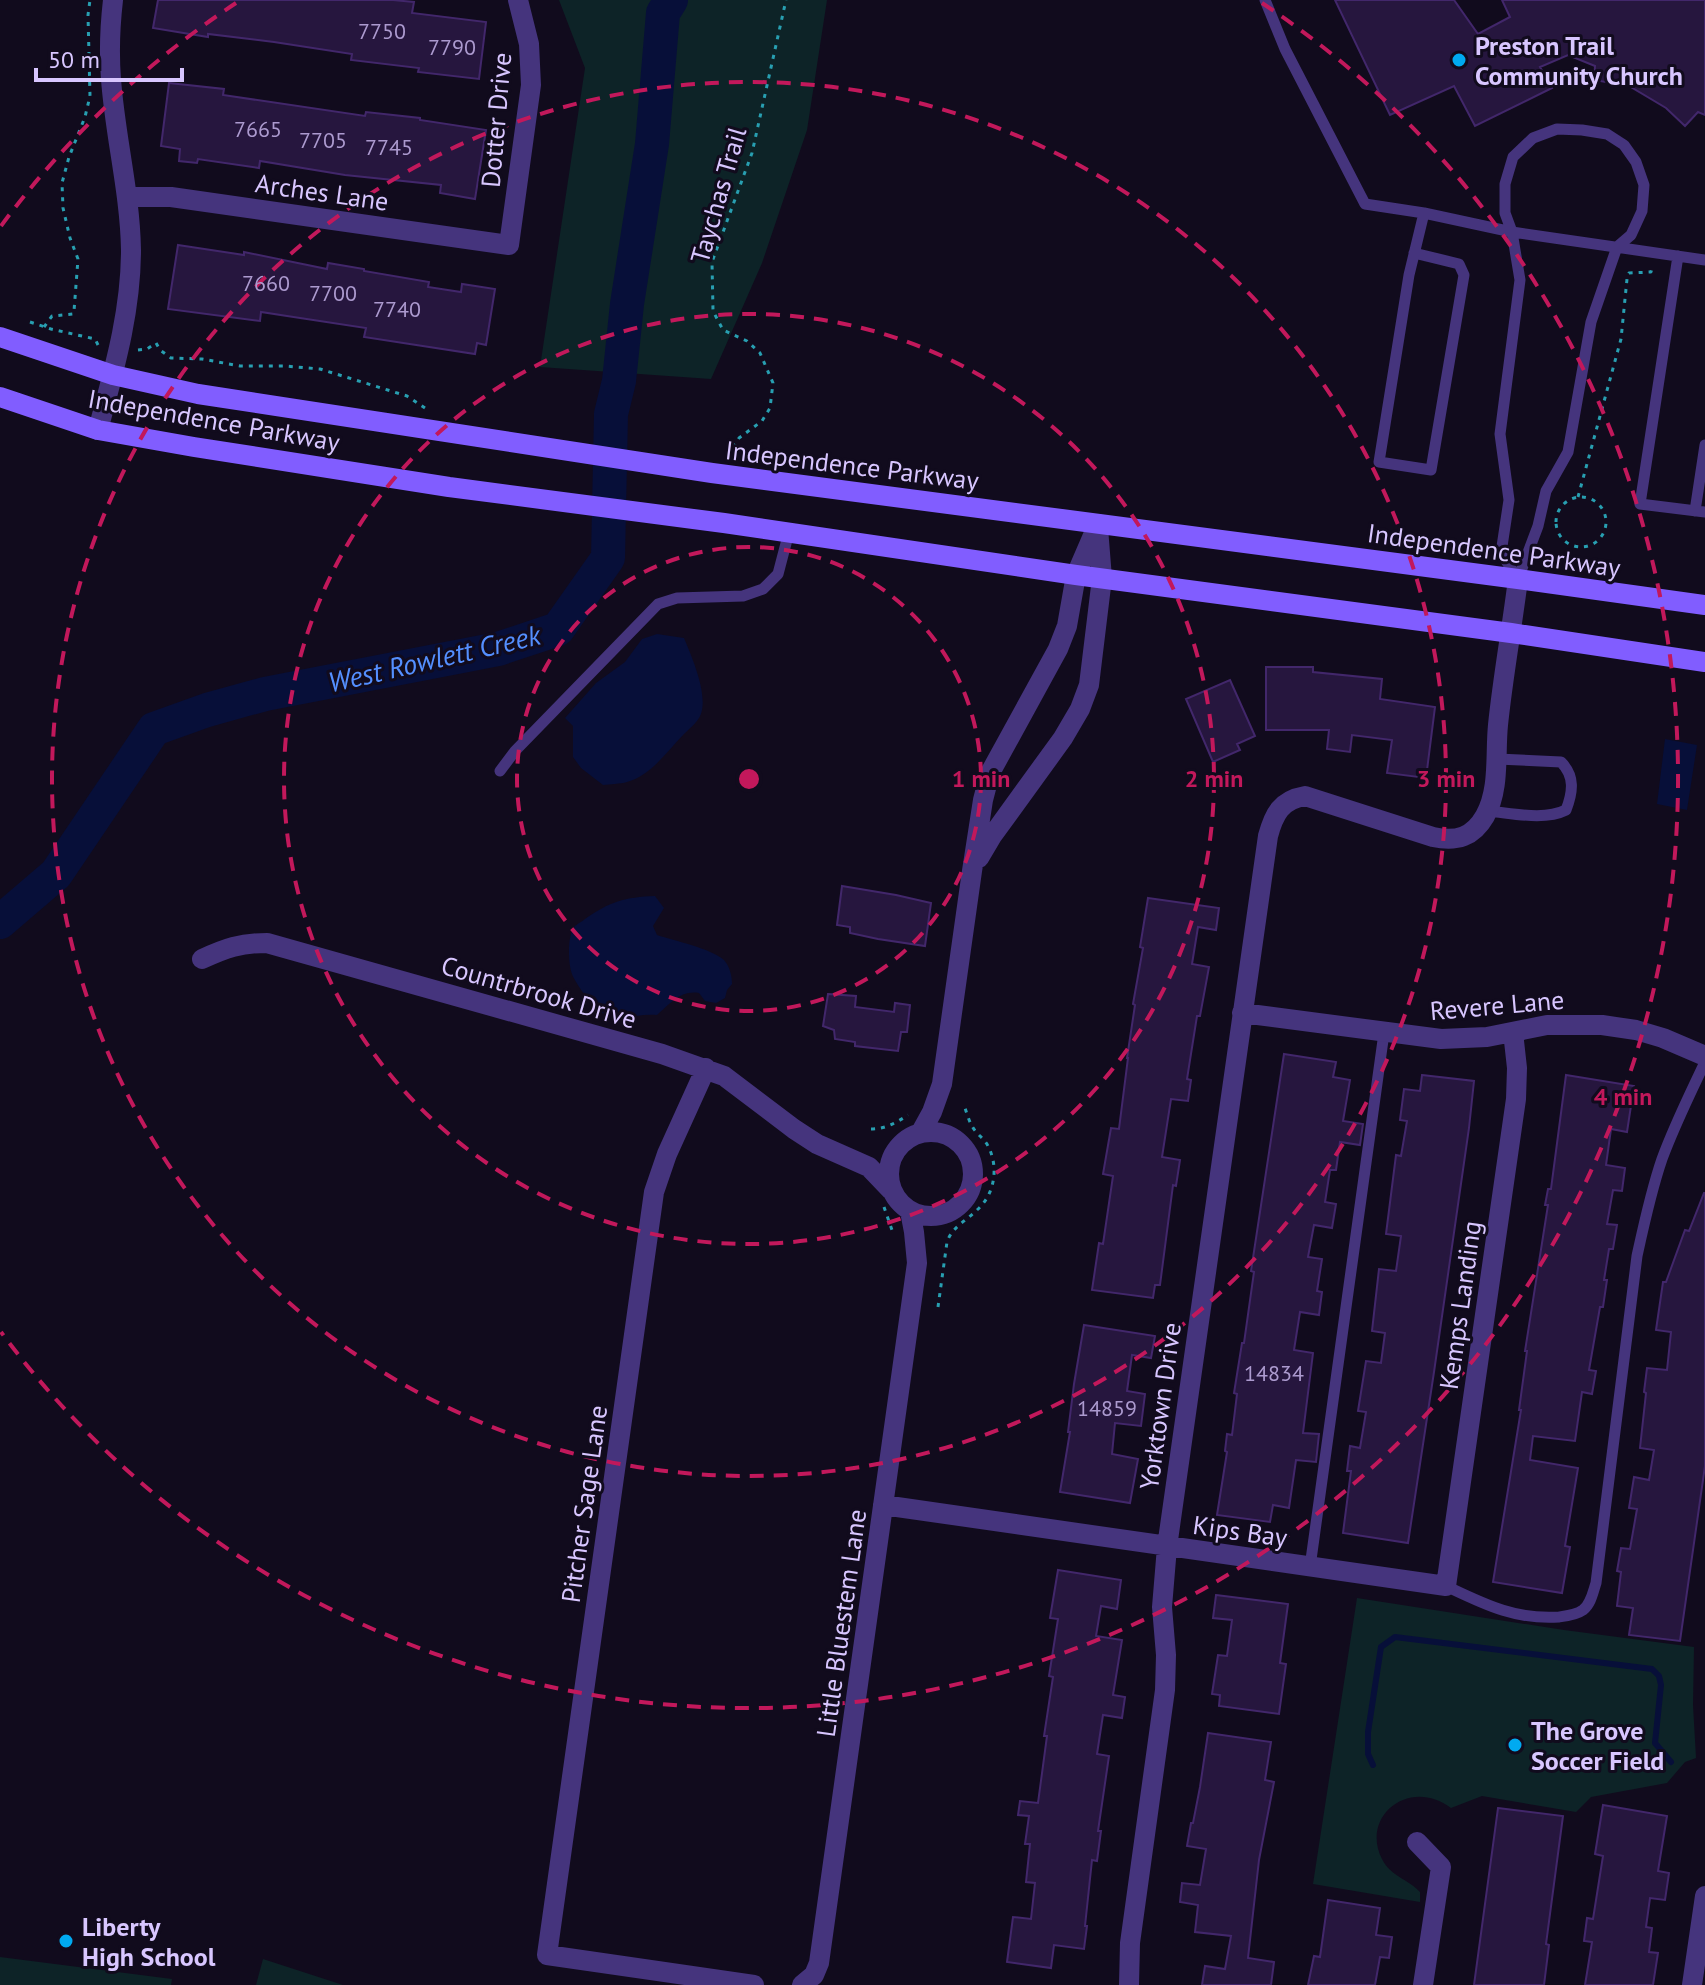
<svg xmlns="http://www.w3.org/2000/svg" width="1705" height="1985" font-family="'PT Sans',sans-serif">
<rect width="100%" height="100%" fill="#110b1d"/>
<path fill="#0d2327" d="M559,0h268l-20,130 -45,133 -51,116 -171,-12 45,-299z
M1357,1598l207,32 130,17 -1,58 3,53 -11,4 -18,21 -76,14 -15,15 -94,-16 -31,12c-41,-31 -91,8 -69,51 8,17 26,20 38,33v10l-107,-18z
M0,1957l172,22 -1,6h-171z
M263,1959l80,26h-87z"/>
<path fill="#070f39" d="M657,634l27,4c8,19 22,52 18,72 -2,11 -11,17 -18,24 -17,17 -32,41 -57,48 -7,2 -17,2 -24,3l-22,-17 -8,-11v-31l-8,-8 31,-35 29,-21 17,-23z
M1665,739l32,6 -10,65 -30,-6z
M655,896l9,12 -11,18 4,9c18,6 53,13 67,25 6,7 8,16 8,24l-5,6 -2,8 -9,5 -11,-2 -6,-8c-19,-3 -29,11 -42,22 -19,-2 -36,7 -55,-2 -8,-4 -27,-30 -30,-39 -4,-10 -5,-40 3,-48 1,-1 9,-6 10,-7 24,-17 40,-22 70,-23z"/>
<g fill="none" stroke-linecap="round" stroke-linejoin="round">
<path stroke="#070f39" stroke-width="6" d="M1373,1765l-5,-11v-22l13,-85 14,-10 257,32 7,7 2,9 -6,58 16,19"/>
<path stroke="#070f39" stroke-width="34" d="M0,922l56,-48 98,-145 53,-19 58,-16 233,-45 60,-20 50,-71 3,-144 8,-33 8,-77 25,-160 11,-131 8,-13"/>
</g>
<path fill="#26163e" stroke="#42276b" stroke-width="2" d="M158,0h235l21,2 -2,11 74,9 -7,57 -61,-7 1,-4 -68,-8 1,-6 -78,-12 -66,-8v3l-55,-9z
M1335,0h119l24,34 32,-17 -8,-17h203v115l-7,-3 -13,14 -19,-18 -37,-22 -35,-6 1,-14 -27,-11 -28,12 12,21 -77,38 -21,-40 -64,29z
M169,83l55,6 -1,6 142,21 1,-4 54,6v2l66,10 -11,69 -35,-6 1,-8 -96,-10 -85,-14 -1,7 -61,-9 -1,4 -18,-2 1,-12 -19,-3z
M178,245l66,10v-3l83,17 1,-6 36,6v2l65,11 -1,5 33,5 1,-8 33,5 -9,56 -9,-2 -2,11 -111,-17 2,-9 -79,-12 -26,-4 -1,9 -92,-12z
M1266,667h47v5l69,7 -2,20 55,8 -9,71 -39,-5 5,-33 -40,-5 -2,17 -23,-3 2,-19h-63z
M1230,680l25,56 -18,8 3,6 -27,12 -27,-63z
M842,886l54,9 35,8 -6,43 -47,-7 -28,-6v-6l-13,-2z
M1148,898l71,10 -3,22 -18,-3 -6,37 17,3 -9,49h-3l-10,63 4,1 -3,21 -17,-2 -9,58 18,3 -4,26 -3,-1 -13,100h-5l-2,13 -61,-8 7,-47 4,1 10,-68 -10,-2 8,-46 8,1 9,-71h-1l8,-53 -2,-1 10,-56 -3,-1z
M828,994l28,2 -1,11 39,5 1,-9 15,2 -3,27h-6l-3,19 -43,-5v-4l-20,-3 -1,-9 -11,-4z
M1284,1054l52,8 -3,15 17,3 -7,41 20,3 -3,21 -20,-3 -4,28h-6l-5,32 11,2 -4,24 -18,-3 -6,32 14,2 -5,32 5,1 -3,23 -19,-3 -6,38 19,3 -10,80 16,1 -3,28 -20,-2 -7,48 -16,-3 -3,17 -53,-7 10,-63 -2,-1 2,-17 5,1 5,-41 -3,-1 8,-50h2l10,-71 -3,-1z
M1422,1075l52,6 -5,47 -35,244 -26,171 -65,-10 8,-62h-4l3,-25 10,2 6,-36 -8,-1 8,-50 15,2 4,-30 -13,-2 7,-62 17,2 5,-35 -15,-2 10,-79 5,1 6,-35 -7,-1 4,-31 16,2z
M1566,1075l68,11 -7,46 -16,-3 -5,36 19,3 -3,23 -9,-1 -6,34 10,1 -4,24h-4l-5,31h3l-4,27h-3l-11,63 7,1 -4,23 -10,-2 -7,49 -42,-5 -3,24 48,8 -13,78 5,1 -8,46 -69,-11 28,-172h-2l8,-59h-2l23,-146h-3l3,-16h3z
M1704,1193h1v273l-25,175 -51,-6 4,-27 -16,-2 4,-34 -4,-1 4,-23 9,1 7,-40 -8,-1 5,-31 15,3 5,-30 -14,-2 6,-55 -2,-1 3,-24 20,2 4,-38 -15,-2 7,-48h3l19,-52 4,1z
M1084,1325l71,11 -4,22 -19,-3 -5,36 18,3 -4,32 -26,-3 -3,31 26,5 -8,44 -70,-11 10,-60h-2l6,-48z
M1058,1570l63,10 -4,29 -16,-3 -5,30 26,4 -9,55 12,2 -3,21 -19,-3 -6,39 12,2 -11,75h3l-4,30 -5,-1 -7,66h2l-3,23 -30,-4 -3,23 -44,-6 6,-45 18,2 4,-36 -9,-1 4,-38h-5l4,-28 -11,-1 2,-14 18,2 9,-67h-3l9,-59 -4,-1 9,-57 -8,-1z
M1216,1595l72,9 -8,59 6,1 -7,50 -60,-8 1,-11 -8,-1 6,-39 9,1 5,-36 -19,-2z
M1208,1733l63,9 -6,38 9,2 -15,78 -11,98 26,4 -3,23h-69l3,-19 20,3 6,-33 -36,-4 3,-27 -18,-3 2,-19 18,2 6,-36 -19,-3 4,-23h2l7,-36z
M1603,1805l64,11 -9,55 11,2 -4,27 -15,-2 -4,29 6,1 -3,24 9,1 -5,32h-68l7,-43 -8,-1 3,-23 6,1 10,-63 -8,-2z
M1498,1808l65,8 -17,128 3,1 -5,40h-70z
M1328,1900l52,8 -4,27 16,2 -3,21 -9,-1 -5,28h-67l6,-29 6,1z"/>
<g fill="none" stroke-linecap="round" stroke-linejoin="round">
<path stroke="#289fb1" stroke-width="3" stroke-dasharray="4 6" stroke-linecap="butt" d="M30,322l21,7 44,10 4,8
M44,327l8,-11 21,-2 1,-3 4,-52 -8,-21 -7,-30 -1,-25 7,-26 16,-40 5,-21 -2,-81 2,-15
M138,350l9,-1 9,-6 4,7 11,8 31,1 38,7h45l35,3 87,27 18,12
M728,456l11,-18 23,-17 8,-13 3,-25 -13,-30 -13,-12 -24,-11 -10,-19 -1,-49 40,-109 34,-153
M1556 522a25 25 0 1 1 50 0a25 25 0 1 1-50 0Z
M1578,497l43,-158 6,-60 2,-6 22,-1 1,-4
M871,1129c14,0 25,-6 37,-14
M884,1207l8,23
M938,1307l9,-65c5,-15 19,-21 30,-32 18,-16 22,-43 11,-64 -4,-8 -12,-12 -16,-20 -3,-5 -5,-12 -7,-18"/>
<path stroke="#45347d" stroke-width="11" d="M1265,0l20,49 80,155 59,9 88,19 193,28
M1557,129l25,1 25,4 17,11 12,17 8,23 -2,26 -11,24 -14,12 -26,75 -23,130 -22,39 -8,35 -20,53 -17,-26 8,-53 -9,-66 20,-154 -8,-48 -7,-19v-29l8,-27 20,-19z
M1414,253l45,11 5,11 -33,195 -52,-8 30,-187 15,-62
M1678,256l-38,248 65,8
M1695,511l10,-66
M500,771l15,-20 143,-147 19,-6 66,-2 20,-7 15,-15 11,-42
M1487,811c25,2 57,10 79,-1 7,-18 9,-34 -5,-48l-64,-3
M1310,1567l74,-534
M1446,1586c38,18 69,34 113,31 8,-1 17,-2 24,-7 8,-6 10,-18 13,-27l41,-327c7,-32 14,-65 25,-97 12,-33 28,-65 43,-97"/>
<path stroke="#45347d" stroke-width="20" d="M127,197h44l338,48 22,-160 -2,-41 -11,-44
M98,430c16,-60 33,-118 33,-180 -1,-58 -16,-114 -20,-171 -2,-26 -1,-53 2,-79
M979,858l13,-22 71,-98 17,-29 9,-24 13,-107 -4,-50
M202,959c24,-11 38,-16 65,-16l395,111 62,22 70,53 23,15 52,23 22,23
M1242,1013l199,26 46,-2 60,-12h55l34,5 27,8 42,18
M706,1068l-39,86 -13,38 -107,763 207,30
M889 1174a42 42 0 1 1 84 0a42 42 0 1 1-84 0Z
M921,1132l11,-20 10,-28 30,-213 11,-71 7,-27 68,-124 9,-23 9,-51 22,-51
M883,1505l563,81 70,-487 1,-31 -4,-36
M1417,1842l24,25 -18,118
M802,1985l12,-10 5,-12 98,-700 -3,-31 -4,-21
M1129,1985l1,-42 35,-253 1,-35 -4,-48 5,-60 101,-711c6,-22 13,-36 37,-40l128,41c24,5 40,0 52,-21 15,-27 10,-61 13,-91 5,-49 14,-97 20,-146
M1692,1985l13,-89"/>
<path stroke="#815dff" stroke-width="20" d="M0,337l113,38 85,19 514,79 806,106 187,26
M0,397l98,33 96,17 255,40 275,36 352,52 435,58 194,29"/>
</g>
<g fill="none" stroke="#c2185b" stroke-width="4" stroke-dasharray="14 10">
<circle cx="749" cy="779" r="232"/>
<circle cx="749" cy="779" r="465"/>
<circle cx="749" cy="779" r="697"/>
<path d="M1 226A930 930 0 0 1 236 3M1262 3A930 930 0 1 1 1 1332"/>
</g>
<g fill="#00aaf1" stroke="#110b1d" stroke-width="3">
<circle cx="1459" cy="60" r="8"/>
<circle cx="1515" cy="1745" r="8"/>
<circle cx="66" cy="1941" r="8"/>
</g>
<g text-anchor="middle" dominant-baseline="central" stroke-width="6" stroke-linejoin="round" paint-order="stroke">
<g font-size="22" fill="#ac9acf">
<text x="382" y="31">7750</text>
<text x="452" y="47">7790</text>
<text x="258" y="129">7665</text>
<text x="323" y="140">7705</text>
<text x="389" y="147">7745</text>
<text x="266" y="283">7660</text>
<text x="333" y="293">7700</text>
<text x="397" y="309">7740</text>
<text x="1274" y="1373">14834</text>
<text x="1107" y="1408">14859</text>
</g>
<g font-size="26" font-weight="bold" fill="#d8c6ff" stroke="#110b1d" text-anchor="start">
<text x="1475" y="45">Preston Trail<tspan x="1475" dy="30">Community Church</tspan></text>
<text x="1531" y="1730">The Grove<tspan x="1531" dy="30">Soccer Field</tspan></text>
<text x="82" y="1926">Liberty<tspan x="82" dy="30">High School</tspan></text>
</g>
<g font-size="26" fill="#d8c6ff" stroke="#110b1d">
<text transform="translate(496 120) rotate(-85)">Dotter Drive</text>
<text transform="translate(322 192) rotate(8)">Arches Lane</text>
<text transform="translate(718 195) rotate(-74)">Taychas Trail</text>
<text transform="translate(214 420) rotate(10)">Independence Parkway</text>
<text transform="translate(852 465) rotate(7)">Independence Parkway</text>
<text transform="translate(1494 550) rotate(8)">Independence Parkway</text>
<text transform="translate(539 992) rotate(16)">Countrbrook Drive</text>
<text transform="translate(1497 1005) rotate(-5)">Revere Lane</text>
<text transform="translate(1460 1305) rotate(-82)">Kemps Landing</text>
<text transform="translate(1160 1406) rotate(-82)">Yorktown Drive</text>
<text transform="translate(584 1504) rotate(-82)">Pitcher Sage Lane</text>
<text transform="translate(1240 1531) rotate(8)">Kips Bay</text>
<text transform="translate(841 1623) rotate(-82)">Little Bluestem Lane</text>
</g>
<g font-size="28" font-style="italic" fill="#548fff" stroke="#110b1d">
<text transform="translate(434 658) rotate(-13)">West Rowlett Creek</text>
</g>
</g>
<circle cx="749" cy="779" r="12" fill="#c2185b" stroke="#110b1d" stroke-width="4"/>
<g font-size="24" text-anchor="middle" font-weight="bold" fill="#c2185b" stroke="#110b1d" stroke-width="6" stroke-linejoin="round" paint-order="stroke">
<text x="981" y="787">1 min</text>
<text x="1214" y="787">2 min</text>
<text x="1446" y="787">3 min</text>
<text x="1623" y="1105">4 min</text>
</g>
<path d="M36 68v12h146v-12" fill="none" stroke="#d8c6ff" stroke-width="4"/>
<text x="48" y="68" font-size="24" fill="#d8c6ff" stroke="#110b1d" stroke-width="6" paint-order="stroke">50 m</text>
</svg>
